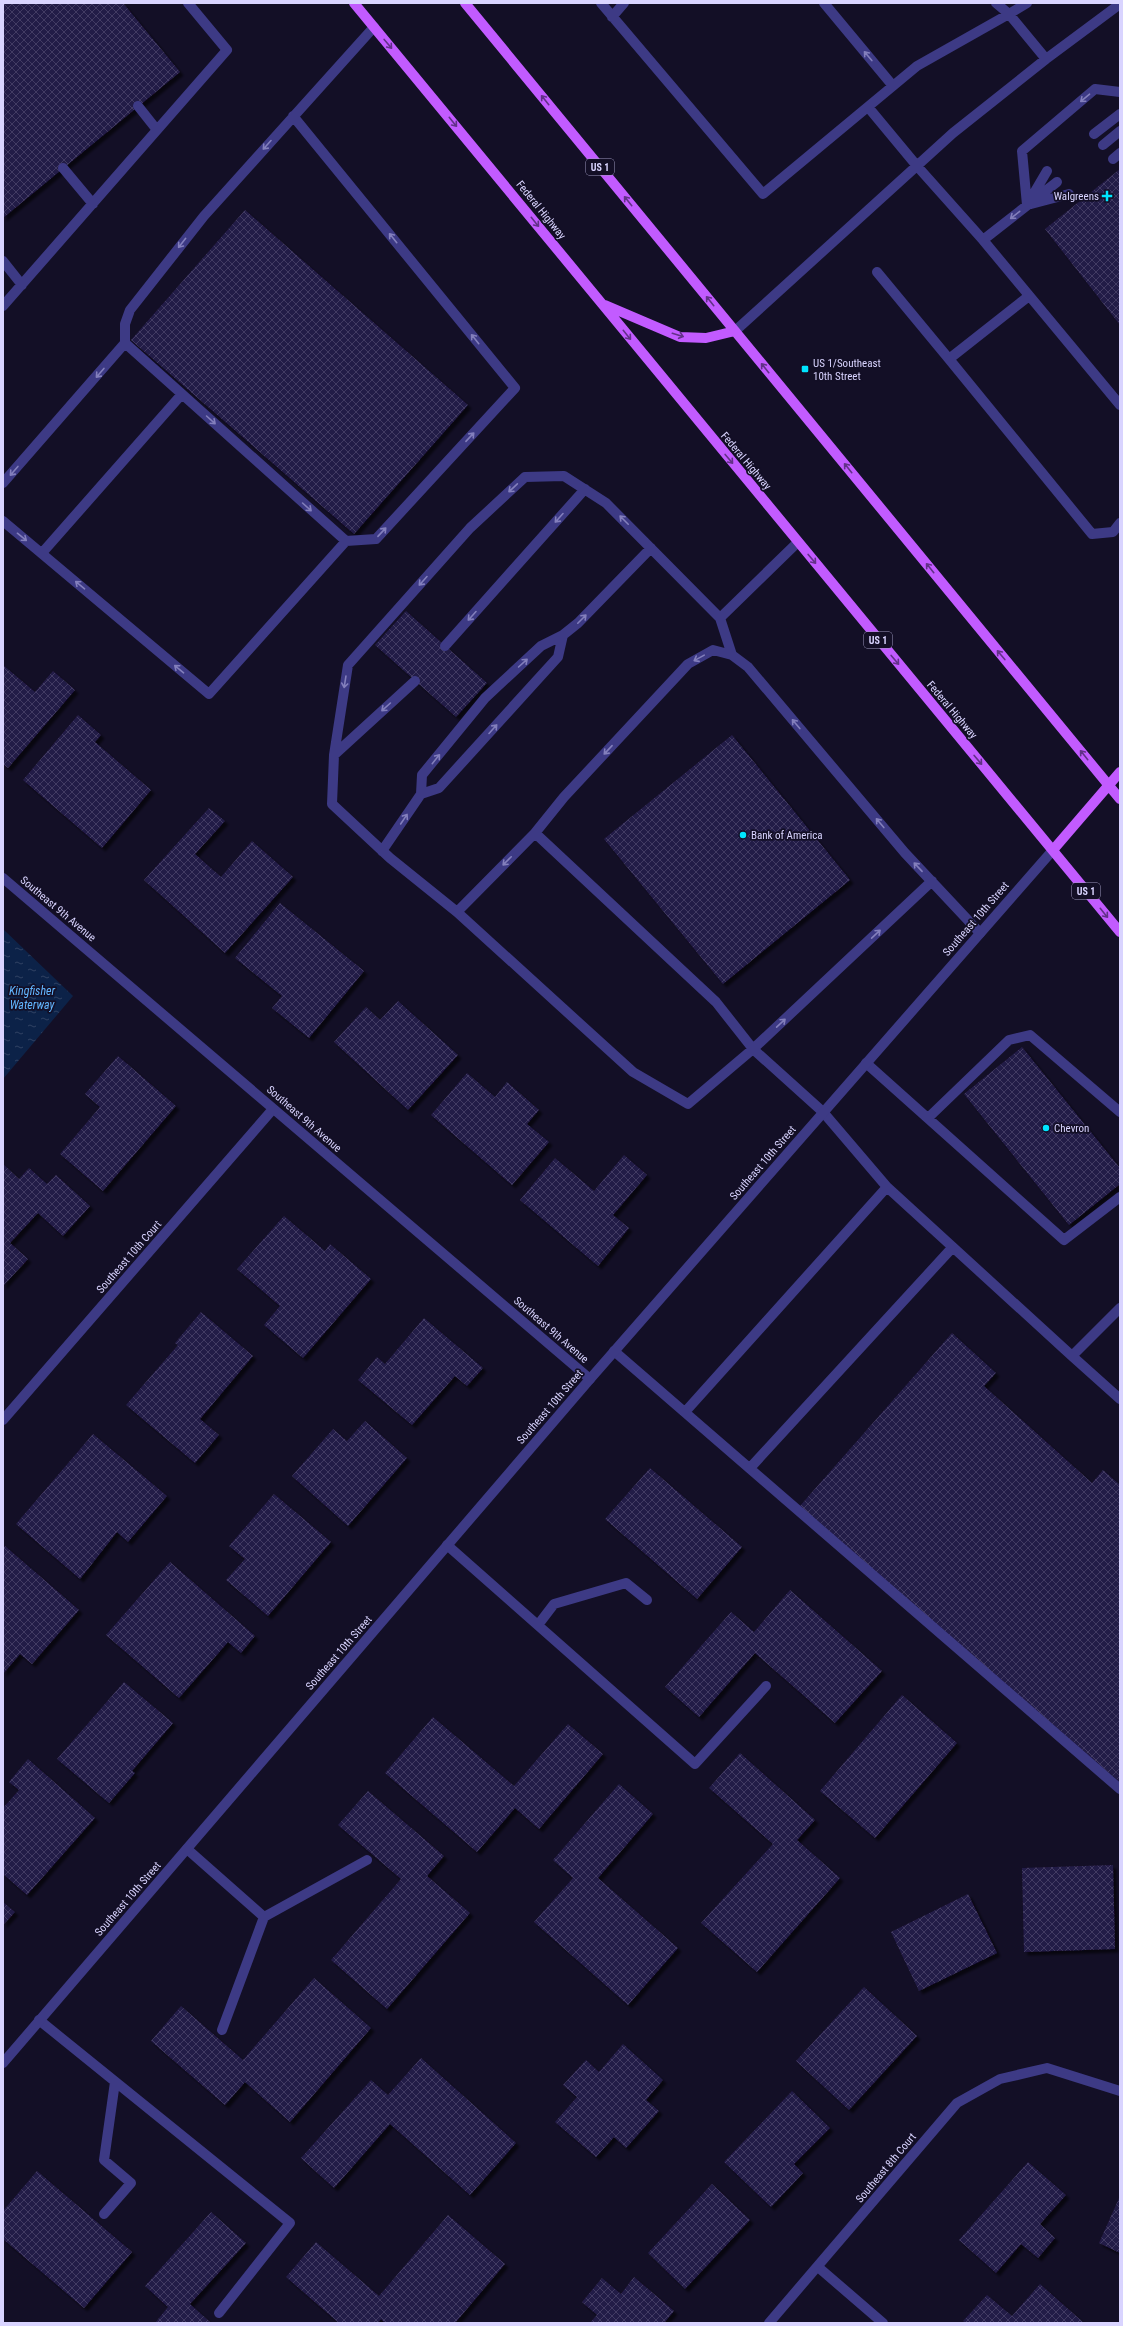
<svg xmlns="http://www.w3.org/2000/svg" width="1123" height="2326" font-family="'Roboto Condensed',sans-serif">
<defs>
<pattern id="water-ripples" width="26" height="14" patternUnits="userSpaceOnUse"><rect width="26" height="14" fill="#0c2248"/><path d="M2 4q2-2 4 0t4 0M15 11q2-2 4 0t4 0" fill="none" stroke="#2f4163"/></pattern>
<pattern id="building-cross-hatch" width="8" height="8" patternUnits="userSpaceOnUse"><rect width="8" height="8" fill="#241b47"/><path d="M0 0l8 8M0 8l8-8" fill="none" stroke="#433b63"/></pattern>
<filter id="shadow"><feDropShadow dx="3.5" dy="3.5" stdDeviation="1" flood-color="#0009"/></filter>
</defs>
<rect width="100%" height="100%" fill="#130f26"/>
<path fill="url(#water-ripples)" d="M3,929l70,67 -70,83z"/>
<path fill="url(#building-cross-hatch)" filter="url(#shadow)" d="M3,3h120l57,69 -177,146z
M1120,169v156l-75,-96z
M245,210l223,195 -114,129 -223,-194z
M406,611l81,72 -31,34 -81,-72z
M3,665l32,27 18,-21 22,19 -67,78 -5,-4z
M78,715l23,20 -6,7 56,48 -49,58 -79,-68z
M732,735l118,145 -127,104 -119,-145z
M209,808l16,13 -30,33 26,23 31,-36 41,36 -68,76 -81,-73z
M280,903l84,68 -55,67 -37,-30 10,-12 -47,-38z
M398,1001l60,54 -50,55 -74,-68 32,-35 14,13z
M1022,1047l98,121v16l-51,41 -105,-131z
M118,1056l58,50 -73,85 -43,-37 40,-47 -15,-13z
M467,1073l28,24 12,-15 32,28 -12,14 22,18 -37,43 -81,-70z
M624,1155l23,20 -34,40 16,13 -31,38 -78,-66 35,-42 39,33z
M3,1164l16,15 10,-11 18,16 9,-9 34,31 -27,30 -25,-23 -28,30 18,16 -25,27z
M284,1216l41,35 5,-7 41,35 -68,79 -39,-33 16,-19 -43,-37z
M201,1312l52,44 -53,63 19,16 -24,28 -69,-58 52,-60 -3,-2z
M424,1318l59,50 -16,18 -12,-10 -43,49 -54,-45 19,-23 8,7z
M952,1333l44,40 -12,13 108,97 11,-13 17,15v297l-321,-275z
M365,1421l42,37 -59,68 -56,-50 41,-47 14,12z
M93,1434l74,62 -39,46 -11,-10 -37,47 -64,-55z
M650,1468l92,79 -45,52 -92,-80z
M274,1494l57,48 -63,74 -42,-36 19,-21 -16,-13z
M5,1546l74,64 -47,54 -12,-10 -17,20v-126z
M170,1562l85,74 -14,17 -13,-11 -49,56 -73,-63z
M790,1590l92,81 -47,52 -80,-70 -56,64 -34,-30 66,-75 23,20z
M124,1682l49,41 -41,48 3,2 -26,30 -52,-44z
M902,1695l55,48 -82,95 -55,-47z
M433,1717l81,69 54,-62 35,30 -64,75 -24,-21 -38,44 -92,-79z
M740,1753l75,67 -18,20 43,38 -83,94 -56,-49 72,-79 -64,-56z
M28,1759l67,59 -68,77 -24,-21v-66l16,-18 -10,-8z
M619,1784l34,30 -55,64 80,70 -50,57 -94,-83 39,-44 -20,-18z
M368,1791l76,65 -17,20 43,37 -83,96 -56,-49 70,-81 -63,-54z
M1113,1865l2,84 -91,3 -2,-84z
M968,1894l29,59 -78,38 -28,-59z
M3,1902l12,10 -12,13z
M314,1978l57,50 -81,94 -45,-40 -20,23 -74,-64 30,-35 62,54z
M864,1987l53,49 -68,74 -53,-49z
M623,2044l40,36 -17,20 13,11 -33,37 -12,-11 -18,20 -41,-35 22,-25 -14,-12 23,-25 13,12z
M421,2058l95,85 -46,52 -80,-71 -56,64 -33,-30 70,-78 17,15z
M792,2091l38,37 -36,36 9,9 -32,34 -47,-45z
M1028,2162l38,33 -26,29 15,14 -17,20 -17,-14 -25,29 -37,-33z
M37,2171l95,81 -48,56 -81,-69v-28z
M712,2184l38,36 -65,69 -37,-36z
M1120,2196v57l-21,-10z
M211,2212l35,31 -56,61 21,19h-56l13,-16 -23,-21z
M448,2215l57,49 -50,59h-70l-4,-4 -3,4h-39l-53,-46 30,-35 63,54z
M634,2277l40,34 -10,12h-74l7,-8 -15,-13 20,-24 19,16z
M1040,2284l44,39h-118l-3,-2 24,-26 25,21z"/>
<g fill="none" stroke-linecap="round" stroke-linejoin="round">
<path stroke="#3d3a85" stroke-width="10" d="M601,3l162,191 154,-128 92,-52 37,45
M824,3l69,83
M996,3l13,11 18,-11
M612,17l12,-14
M138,106l19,24
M868,107l49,59 66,74 137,165
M1094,134l26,-20
M1103,145l17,-14
M1113,159l7,-6
M63,168l30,36
M1030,200l17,-29
M1031,204l38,-10
M1027,205l-5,-54 73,-62 25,3
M983,240l74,-58
M3,261l19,24
M877,272l72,87 80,-63
M3,306l224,-256 -39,-47
M735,331l218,-198 93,-74 74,-55
M125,343l221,198
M949,359l143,175 21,-2 7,-9
M3,483l122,-140v-19l5,-14 74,-94 170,-189
M3,521l206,173 137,-153 30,-2 139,-151 -222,-272
M42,553l140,-159
M720,618l-114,-115 -42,-27 -39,1 -55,51 -122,137 -14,90 -2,49 58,54 67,54 176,160 55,32 65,-55 179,-168
M445,646l140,-157
M732,655l-12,-37 78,-76
M334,755l81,-74
M421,794l1,-19 63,-77 56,-52 22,-11
M382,851l39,-57 18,-6 119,-131 5,-22 15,-12 73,-75
M457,912l78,-79
M866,1063l198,177 56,-43
M928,1118l81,-78 21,-5 90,77
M887,1187l185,169
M1120,1308l-48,48 48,43
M614,1351l506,438
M685,1412l202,-225 -64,-75 -70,-63 -37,-47 -181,-169 29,-36 124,-133 25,-14 19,5 16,12 157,186 75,80
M750,1468l202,-220
M447,1545l248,219 71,-78
M538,1625l16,-21 72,-21 21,17
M187,1849l77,68 -42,113
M264,1917l103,-57
M39,2020l251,203 -71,90
M104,2214l27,-31 -27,-23 11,-78"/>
<path stroke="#3d3a85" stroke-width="10" d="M3,878l587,501
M3,1420l270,-311
M818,2267l65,56
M769,2323l188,-220 43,-24 47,-11 73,23"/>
<path stroke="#3d3a85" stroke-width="10" d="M3,2063l587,-684 463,-529"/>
<path stroke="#c25bff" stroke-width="10" d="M354,3l766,929
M465,3l655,796
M605,305l75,32 26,1 29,-7
M1053,850l67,-78"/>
</g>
<defs><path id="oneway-shaft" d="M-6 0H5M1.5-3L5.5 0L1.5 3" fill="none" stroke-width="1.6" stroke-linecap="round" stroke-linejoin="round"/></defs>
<g stroke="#623188">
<use href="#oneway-shaft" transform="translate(388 44) rotate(50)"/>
<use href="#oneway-shaft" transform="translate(545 100) rotate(-129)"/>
<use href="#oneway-shaft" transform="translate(453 122) rotate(51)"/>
<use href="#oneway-shaft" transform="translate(628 201) rotate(-129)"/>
<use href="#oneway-shaft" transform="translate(535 222) rotate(51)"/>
<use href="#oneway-shaft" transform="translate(710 301) rotate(-129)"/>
<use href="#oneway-shaft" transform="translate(627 335) rotate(51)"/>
<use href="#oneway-shaft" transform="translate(678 335) rotate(17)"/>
<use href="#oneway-shaft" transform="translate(765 368) rotate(-129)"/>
<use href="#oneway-shaft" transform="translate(729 459) rotate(50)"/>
<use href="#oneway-shaft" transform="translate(848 468) rotate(-129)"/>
<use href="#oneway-shaft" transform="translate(812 559) rotate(50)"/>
<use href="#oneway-shaft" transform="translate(930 568) rotate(-129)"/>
<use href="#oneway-shaft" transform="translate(1001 655) rotate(-130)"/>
<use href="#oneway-shaft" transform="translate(895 660) rotate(50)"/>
<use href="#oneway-shaft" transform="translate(1084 755) rotate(-129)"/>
<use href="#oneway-shaft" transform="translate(978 760) rotate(50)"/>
<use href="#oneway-shaft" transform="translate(1104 913) rotate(51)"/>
</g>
<g stroke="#837fbc">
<use href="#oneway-shaft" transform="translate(868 56) rotate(-130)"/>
<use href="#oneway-shaft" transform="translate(1085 98) rotate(140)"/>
<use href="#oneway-shaft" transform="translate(267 145) rotate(132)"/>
<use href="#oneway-shaft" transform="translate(1015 215) rotate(142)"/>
<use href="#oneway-shaft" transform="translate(393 238) rotate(-129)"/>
<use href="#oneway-shaft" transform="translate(182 243) rotate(128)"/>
<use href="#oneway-shaft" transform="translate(475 339) rotate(-129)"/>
<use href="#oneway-shaft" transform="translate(100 373) rotate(131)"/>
<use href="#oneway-shaft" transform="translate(211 420) rotate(42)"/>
<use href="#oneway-shaft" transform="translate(470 437) rotate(-47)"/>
<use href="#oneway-shaft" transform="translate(14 471) rotate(131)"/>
<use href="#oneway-shaft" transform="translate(513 488) rotate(137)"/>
<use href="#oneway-shaft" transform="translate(307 507) rotate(42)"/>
<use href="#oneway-shaft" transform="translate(559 518) rotate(132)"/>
<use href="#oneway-shaft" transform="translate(624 520) rotate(-135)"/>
<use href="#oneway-shaft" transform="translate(382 532) rotate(-47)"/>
<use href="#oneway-shaft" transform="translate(22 537) rotate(39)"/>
<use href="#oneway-shaft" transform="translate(423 581) rotate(132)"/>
<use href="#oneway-shaft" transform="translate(80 585) rotate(-140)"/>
<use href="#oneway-shaft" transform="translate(472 616) rotate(132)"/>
<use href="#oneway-shaft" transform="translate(582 619) rotate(-45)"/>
<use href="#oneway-shaft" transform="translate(699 658) rotate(151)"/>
<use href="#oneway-shaft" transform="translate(523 663) rotate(-42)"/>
<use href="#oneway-shaft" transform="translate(179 669) rotate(-140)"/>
<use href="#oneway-shaft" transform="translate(345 682) rotate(99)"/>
<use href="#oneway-shaft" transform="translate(386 707) rotate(138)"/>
<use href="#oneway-shaft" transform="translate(796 724) rotate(-130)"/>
<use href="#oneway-shaft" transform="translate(493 729) rotate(-48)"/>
<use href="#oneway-shaft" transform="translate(608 750) rotate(133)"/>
<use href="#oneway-shaft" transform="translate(436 759) rotate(-51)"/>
<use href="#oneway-shaft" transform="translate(404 819) rotate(-56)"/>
<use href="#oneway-shaft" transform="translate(880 823) rotate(-130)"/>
<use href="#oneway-shaft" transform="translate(507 861) rotate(135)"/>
<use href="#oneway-shaft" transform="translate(918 867) rotate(-133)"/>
<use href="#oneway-shaft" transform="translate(876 934) rotate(-43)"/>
<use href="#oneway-shaft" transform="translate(781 1023) rotate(-43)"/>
</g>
<g fill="#00e5ff" stroke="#130f26" stroke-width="1.5">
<path d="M1105 190h4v4h4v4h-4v4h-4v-4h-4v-4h4z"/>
<rect x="801" y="365" width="8" height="8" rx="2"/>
<circle cx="743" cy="835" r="4"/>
<circle cx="1046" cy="1128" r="4"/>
</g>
<g text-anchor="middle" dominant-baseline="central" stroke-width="3.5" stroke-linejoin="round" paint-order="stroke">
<g fill="#130f26" stroke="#9e99be" stroke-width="1">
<rect x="586" y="159" width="28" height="16" rx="3"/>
<rect x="864" y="632" width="28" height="16" rx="3"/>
<rect x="1072" y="883" width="28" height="16" rx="3"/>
</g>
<g font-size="10" font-weight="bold" fill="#d9d4ff">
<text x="600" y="167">US 1</text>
<text x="878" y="640">US 1</text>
<text x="1086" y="891">US 1</text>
</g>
<g font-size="11" fill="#d9d4ff" stroke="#130f26" text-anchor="start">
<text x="1099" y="196" text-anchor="end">Walgreens</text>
<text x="813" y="363">US 1/Southeast<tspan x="813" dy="13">10th Street</tspan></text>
<text x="751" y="835">Bank of America</text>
<text x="1054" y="1128">Chevron</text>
</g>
<g font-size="11" fill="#d9d4ff" stroke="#130f26">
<text transform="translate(541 210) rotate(51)">Federal Highway</text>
<text transform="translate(746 461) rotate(50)">Federal Highway</text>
<text transform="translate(952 710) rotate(50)">Federal Highway</text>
<text transform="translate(58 909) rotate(40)">Southeast 9th Avenue</text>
<text transform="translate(976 919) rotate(-49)">Southeast 10th Street</text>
<text transform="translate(304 1119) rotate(41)">Southeast 9th Avenue</text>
<text transform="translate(763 1163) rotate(-49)">Southeast 10th Street</text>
<text transform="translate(129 1257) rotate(-49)">Southeast 10th Court</text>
<text transform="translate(551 1330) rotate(41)">Southeast 9th Avenue</text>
<text transform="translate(550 1407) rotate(-49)">Southeast 10th Street</text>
<text transform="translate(339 1653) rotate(-49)">Southeast 10th Street</text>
<text transform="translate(128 1899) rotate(-49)">Southeast 10th Street</text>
<text transform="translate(886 2168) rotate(-50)">Southeast 8th Court</text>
</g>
<g font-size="12" font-style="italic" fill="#62b6ff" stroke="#130f26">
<text x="32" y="991">Kingfisher<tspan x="32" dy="14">Waterway</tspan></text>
</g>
</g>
<rect width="1123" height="2326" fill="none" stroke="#d9d4ff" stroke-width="8"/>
</svg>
